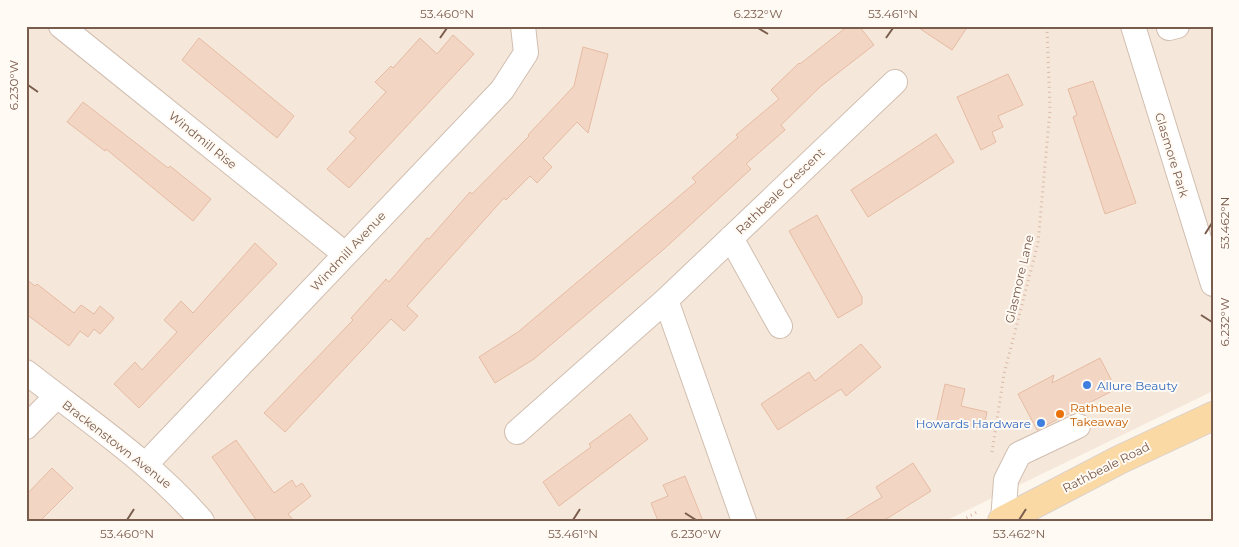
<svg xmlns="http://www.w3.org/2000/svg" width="1239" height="547" font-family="Montserrat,sans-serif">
<rect width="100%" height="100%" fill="#fdf6ec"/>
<path fill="#f5e8da" d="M26,26h1187v365l-268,130h-919z"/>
<path fill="#f3d5c3" stroke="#e6bba3" d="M848,26h11l15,19 -53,41 -40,39 4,5 -39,34 5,5 -87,80 -130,110 -39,24 -16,-26 39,-25 178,-150 -4,-4 46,-41 -2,-2 43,-36 -8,-9 28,-27 1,1z
M916,26h52l-16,24z
M453,35l21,19 -125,134 -22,-19 29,-31 -7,-6 37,-40 -11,-10 16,-16 2,2 27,-30 17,16z
M199,38l95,78 -17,22 -95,-78z
M583,47l25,7 -20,79 -11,-11 -34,36 9,9 -15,16 -7,-7 -24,24 -2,-2 -97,108 11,10 -14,15 -13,-12 -106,113 -21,-19 89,-93 -2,-2 35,-39 3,3 38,-44 2,1 41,-47 2,2 57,-58 -1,-1 46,-49z
M1008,74l15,31 -25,11 5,11 -11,5 4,10 -15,8 -24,-53z
M1093,81l43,122 -31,11 -32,-97 4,-2 -9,-26z
M83,102l85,66 2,-2 41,33 -18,22 -87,-72 -1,2 -38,-29z
M936,134l18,28 -86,55 -17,-27z
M817,215l45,82v7l-24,14 -49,-87z
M255,243l22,21 -138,144 -25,-24 21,-22 7,8 35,-38 -13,-12 17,-19 12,12z
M26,279l9,7 2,-2 37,29 7,-8 13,9 6,-8 14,12 -14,16 -6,-5 -6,8 -8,-6 -11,15 -43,-32z
M861,344l20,23 -35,29 -5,-7 -63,41 -17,-26 48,-32 6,9z
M1100,358l16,31 -79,41 -19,-36 36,-19 -2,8z
M945,384l20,5 -4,17 26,6 -4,17 -26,-6 -1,5 -20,-4z
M630,414l18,25 -89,67 -16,-24 48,-35 -2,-3z
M236,440l38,53 18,-13 4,7 6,-4 9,13 -23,18 6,7h-37l-45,-64z
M913,463l18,28 -48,30h-40l39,-24 -6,-10z
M52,468l21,20 -33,33h-14v-26z
M685,476l18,45h-45l-7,-18 17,-7 -5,-11z"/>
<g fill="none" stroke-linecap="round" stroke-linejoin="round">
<g stroke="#d1beb0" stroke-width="26">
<path id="minor" d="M61,26l284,228
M1133,26l80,258
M1169,28l8,-2
M731,238l49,88
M666,300l78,221
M26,372c61,48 125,90 176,149
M26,427l31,-31
M517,432l149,-132 229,-218
M146,464l356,-374 24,-37 -3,-27
M1003,520l3,-40 13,-26 59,-28"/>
</g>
<g stroke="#dad1cd" stroke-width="30">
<path id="major" d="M1002,521l117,-61 94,-44"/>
</g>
<path stroke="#d9b8a5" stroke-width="3" stroke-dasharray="1 4" stroke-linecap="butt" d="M992,452l12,-78 34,-131 12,-133 -3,-84
M965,521l-1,-2 15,-8"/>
<use href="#minor" stroke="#fff" stroke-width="24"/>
<use href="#major" stroke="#fbd9a5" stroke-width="28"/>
</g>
<path fill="none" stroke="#7a5c4d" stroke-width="2" d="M758,28l10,6M440,38l7,-10M886,38l7,-10M28,85l10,7M1205,234l7,-11M1201,315l11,7M685,513l11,7M127,520l7,-11M573,520l7,-11M1019,520l7,-11"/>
<g fill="#3f7fe0" stroke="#fffaf3" stroke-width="2">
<circle cx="1087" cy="385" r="5"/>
<circle cx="1041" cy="423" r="5"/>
</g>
<circle fill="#e8710a" stroke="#fffaf3" stroke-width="2" cx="1060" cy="414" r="5"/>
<g text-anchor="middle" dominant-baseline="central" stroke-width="4" stroke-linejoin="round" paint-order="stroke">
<g font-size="12" fill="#7a5c4d" stroke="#fffaf3">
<text transform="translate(203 140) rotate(39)">Windmill Rise</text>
<text transform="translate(1172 155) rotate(73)">Glasmore Park</text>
<text transform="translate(780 191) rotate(-44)">Rathbeale Crescent</text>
<text transform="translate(348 251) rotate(-47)">Windmill Avenue</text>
<text transform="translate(1019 279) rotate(-77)">Glasmore Lane</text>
<text transform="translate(117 444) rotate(38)">Brackenstown Avenue</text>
<text transform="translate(1106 467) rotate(-27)">Rathbeale Road</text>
</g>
<g font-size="12" fill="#366cbe" stroke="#fffaf3" text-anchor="start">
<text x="1097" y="385">Allure Beauty</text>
<text x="1031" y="423" text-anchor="end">Howards Hardware</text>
</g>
<g font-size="12" fill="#c56008" stroke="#fffaf3" text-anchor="start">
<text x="1070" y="407">Rathbeale<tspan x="1070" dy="14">Takeaway</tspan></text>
</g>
</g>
<rect width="1239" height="547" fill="none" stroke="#fffaf3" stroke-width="55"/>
<rect x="28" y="28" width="1184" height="492" fill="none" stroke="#7a5c4d" stroke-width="2"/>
<g font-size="12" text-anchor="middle" fill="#7a5c4d">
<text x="447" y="18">53.460°N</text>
<text x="758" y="18">6.232°W</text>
<text x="893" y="18">53.461°N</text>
<text transform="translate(14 85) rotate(-90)" y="4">6.230°W</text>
<text transform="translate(1225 223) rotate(-90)" y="4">53.462°N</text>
<text transform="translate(1225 322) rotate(-90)" y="4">6.232°W</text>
<text x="127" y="538">53.460°N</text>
<text x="573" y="538">53.461°N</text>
<text x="696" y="538">6.230°W</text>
<text x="1019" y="538">53.462°N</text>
</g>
</svg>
